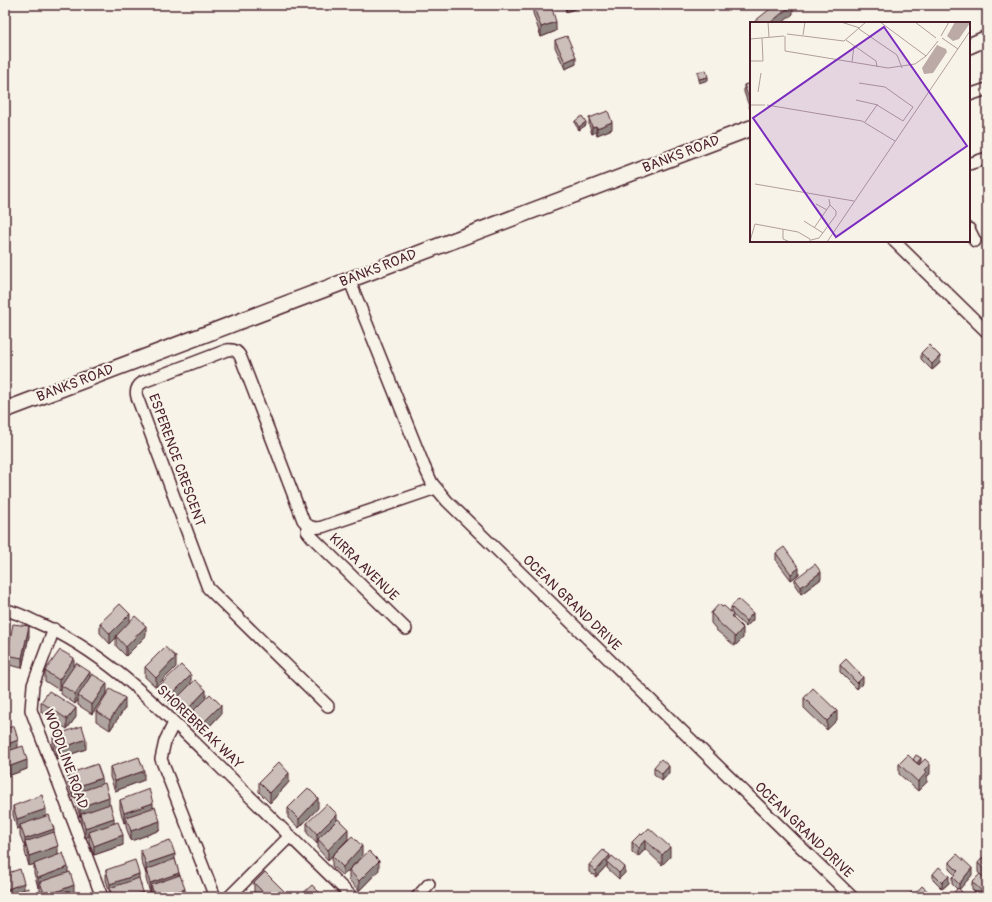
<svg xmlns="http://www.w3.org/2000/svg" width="992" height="902" font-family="Pangolin,sans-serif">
<rect width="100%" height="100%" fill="#f7f3e8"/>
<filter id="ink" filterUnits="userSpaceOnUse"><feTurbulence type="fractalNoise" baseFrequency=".025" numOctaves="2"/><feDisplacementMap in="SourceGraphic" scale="8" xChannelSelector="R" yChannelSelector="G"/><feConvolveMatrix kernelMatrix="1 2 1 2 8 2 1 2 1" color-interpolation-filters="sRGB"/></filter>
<g filter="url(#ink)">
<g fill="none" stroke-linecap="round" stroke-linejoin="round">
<g stroke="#4a1f2b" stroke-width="14">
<path id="street" d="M969,95l18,-6
M969,164l18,-6
M969,229l6,12
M894,241l93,91
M349,279l75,187 8,17 15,18 405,396
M307,525v6l5,6 94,92
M5,610c11,2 21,7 31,12 73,31 128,91 184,145 44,44 88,87 132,130
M54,629l-21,56 -2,25 71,187
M328,706l-120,-118 -71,-191c-2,-7 0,-11 6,-15l84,-32c7,-1 11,1 14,8l62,162c5,7 10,9 19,7l114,-39
M174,723l-9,18 -4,18 54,138
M229,897l61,-61
M417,897l12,-13"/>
</g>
<g stroke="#4a1f2b" stroke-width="18">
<path id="secondary" d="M969,46l18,-8
M5,410l746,-282"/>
</g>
<use href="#street" stroke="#f7f3e8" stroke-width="11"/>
<use href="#secondary" stroke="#f7f3e8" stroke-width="15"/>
</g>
<path fill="#afa49f" stroke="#4a1f2b" d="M533,5h18l5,26 -15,6 -8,-24z
M564,5h21l-19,7z
M555,40l21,24 -11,5 -10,-22z
M751,83v26h-1l-6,-17v-7z
M589,118l23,11 -15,6 -1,-3 -4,2 -3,-9z
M575,121l11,4 -7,5 -4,-6z
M921,353l19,10 -8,7 -11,-11z
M776,553l23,21 -8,6 -15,-20z
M795,579h26l-20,15 -6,-9z
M722,607l9,5v-5l22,13 -7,7 -13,-12v3l10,20 -8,8 -19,-16v-1l-5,-6v-10z
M130,621l16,15 -20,20 -10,-10v-8l-6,6 -10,-11v-10z
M29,636l-7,32 -13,-3v22h-4v-23l2,1v-10z
M840,665l23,18 -6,6 -17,-17z
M74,666l16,11 17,15 -15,22 -14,-9v-5l-3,4 -14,-10v-7l-2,3 -14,-9v-10z
M145,667h31l-20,20 -11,-10z
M161,684h30l30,30 -20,21 -11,-11v-8l-4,4 -11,-11v-8l-4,4 -10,-11z
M5,690l3,7 -1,11h-2z
M804,698l33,22 -10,10 -23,-22z
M41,702l35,15 -9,12 -26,-17z
M125,708l-15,22 -14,-9v-10z
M5,710l2,13v6l11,19 9,21 -22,8z
M53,736l33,13 -29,10 -4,-13z
M913,760l8,1 -3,4 12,9 -3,2v6l-9,9 -19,-17v-10z
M110,767l34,13 -29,11 -5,-14z
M654,767l15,6 -7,8 -8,-7z
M68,774l34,10 7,20 5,19 9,22 -29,10 -5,-13v-6l-4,2 -4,-14v-8l-1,1 -4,-14v-6l-3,1 -5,-14z
M259,782h30l-19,21 -11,-11z
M120,800l33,8 7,22 -29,11 -5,-14v-5l-2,1 -4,-14z
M13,806l33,10 8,16 4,23 10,17 1,25h-27l-2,-6v-4h-2l-4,-14v-9l-5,2 -4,-14v-4l-5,-13v-7l-3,1 -4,-14z
M288,808h30l-19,20 -11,-10z
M337,820l11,19 -13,15 27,2 -19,20 -11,-10v-10l-4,4 -10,-11v-6l-1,1 -10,-11v-10z
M640,834l30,23 -8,8 -17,-16 -7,8 -6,-5v-10z
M141,850l34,9 10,37 4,1h-37l-1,-4h-1l-4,-14v-5l-5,-14z
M987,857v40h-8v-1l-7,-7v-7l8,-7 -2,-3v-9l7,-4z
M610,858l15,15 -6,6 -12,-11v-3l-11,12 -7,-5v-7z
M949,862l23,13 -13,14h-2l-5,-5v-7l3,-2 -6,-6z
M106,870l33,9 4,18h-33v-4l-4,-13z
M349,870h30l-20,21 -10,-11z
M933,874l16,9 -7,6 -9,-9z
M254,883l32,14h-28l-4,-4z"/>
<path fill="#8f8682" stroke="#4a1f2b" d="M567,5h18l-19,7z
M792,5h1v9l-11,9h-12z
M556,22v9l-15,6v-10z
M576,57v7l-11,5v-7z
M708,77v3l-9,3v-4z
M750,102h1v7h-1z
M586,122v3l-7,5v-3z
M612,122v7l-15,6v-7z
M596,126v6l-4,2v-7z
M940,356v7l-8,7v-6z
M799,568v6l-8,6v-6z
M821,572v7l-20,15v-7z
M753,613v7l-7,7v-6z
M130,614v9l-14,13v2l-6,6v-10z
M9,620v10l-4,19v-10z
M29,626v10l-7,32v-10z
M146,626v10l-20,20v-9z
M743,628v10l-8,8v-9z
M176,657v10l-20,20v-9z
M74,658v10l-13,17v2l-2,3v-10z
M90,672v10l-12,14v4l-3,4v-10z
M191,675v10l-20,20v-10z
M863,677v6l-6,6v-6z
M107,683v9l-15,22v-9z
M206,690v10l-16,14v2l-4,4v-9z
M125,698v10l-15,22v-10z
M221,705v9l-20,21v-10z
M76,708v9l-9,12v-10z
M837,711v9l-10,10v-9z
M86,739v10l-29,10v-9z
M18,740v10l-13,4v-9z
M921,758v3l-6,8v-3z
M27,760v9l-22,8v-9z
M930,764v10l-3,2v6l-9,9v-9l6,-12z
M669,766v7l-7,8v-7z
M144,771v9l-29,11v-10z
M289,773v9l-19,21v-10z
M102,778v10l-26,5v4l-3,1v-10z
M109,797v9l-28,8v2l-1,1v-10z
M318,798v10l-19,20v-9z
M153,803v10l-27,4v5l-2,1v-10z
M46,809v10l-26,6v3l-3,1v-10z
M337,814v9l-19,16v4l-1,1v-10z
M114,818v10l-25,4v4l-4,2v-10z
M160,821v9l-29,11v-10z
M54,829v9l-29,4v6v-9z
M348,829v10l-20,21v-10z
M123,835v10l-29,10v-9z
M645,840v9l-7,8v-9z
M10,842v10l-5,2v-10z
M58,846v10l-29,10v-10z
M362,846v10l-19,20v-9z
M670,847v10l-8,8v-10z
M175,854v9l-29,7v4v-10z
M610,855v7h-3v3l-11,12v-6z
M379,861v9l-20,21v-10z
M68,867v10l-28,5v5h-2v-9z
M625,867v6l-6,6v-6z
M972,868v7l-13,15v-6z
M179,873v10l-28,2v8h-1v-10z
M139,874v10l-29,5v-5z
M949,876v7l-7,6v-6z
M24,883v10l-19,4v-7z
M74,885v10l-5,2h-24v-1z
M185,889v8h-24z
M143,892v5h-15z
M286,893v4h-4z"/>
<path fill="#ccbfb9" stroke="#4a1f2b" d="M533,5h18l5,17 -15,5z
M775,5h17l-22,18h-13l-2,-2z
M567,36l9,21 -11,5 -10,-22z
M706,70l2,7 -9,2 -2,-7z
M751,83v19h-1l-6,-17z
M608,111l4,11 -15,6 -1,-2 -4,1 -3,-9z
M582,116l4,6 -7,5 -4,-6z
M929,345l11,11 -8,8 -11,-11z
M784,547l15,21 -8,6 -15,-21z
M815,564l6,8 -20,15 -6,-8z
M738,599l15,14 -7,8 -15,-14z
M120,604l10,10 -20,20 -10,-11z
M719,604l3,3 2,-1 9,8 -2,2 12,12 -8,9 -19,-17h1l-6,-7z
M135,616l11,10 -20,21 -10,-11z
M5,619l4,1 -4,19z
M13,624l16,2 -7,32 -15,-3z
M165,647l11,10 -20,21 -11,-11z
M60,650l14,8 -15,22 -14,-9z
M846,659l17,18 -6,6 -17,-18z
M76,663l14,9 -15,22 -14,-9z
M5,664l4,1v12h-4z
M181,665l10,10 -20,20 -10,-11z
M92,674l15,9 -15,22 -14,-9z
M195,680l11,10 -20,21 -11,-11z
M813,688l24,23 -10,10 -23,-23z
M110,689l15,9 -15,22 -14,-9z
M5,690h3l-1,12 -2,-1z
M49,691l27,17 -9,11 -26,-17z
M210,694l11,11 -20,20 -11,-11z
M6,709l1,14h-2v-13z
M14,726l4,14 -13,5v-16z
M82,726l4,13 -29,11 -4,-14z
M23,746l4,14 -22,8v-16z
M908,755l11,10 6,-6 5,5 -6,6 3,2 -9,10 -19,-18z
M916,755l5,3 -4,5 -4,-3z
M139,757l5,14 -29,10 -5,-14z
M661,759l8,7 -7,8 -8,-7z
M279,762l10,11 -19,20 -11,-11z
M97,764l5,14 -29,10 -5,-14z
M105,783l4,14 -29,10 -4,-14z
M308,788l10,10 -19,21 -11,-11z
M149,789l4,14 -29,10 -4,-13z
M42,795l4,14 -29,10 -4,-13z
M110,804l4,14 -29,10 -4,-14z
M327,804l10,10 -20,20 -10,-11z
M155,807l5,14 -29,10 -5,-14z
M49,815l5,14 -29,10 -5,-14z
M338,819l10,10 -20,21 -10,-11z
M118,822l5,13 -29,11 -5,-14z
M6,828l4,14 -5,2v-15z
M649,828l21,19 -8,8 -17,-15 -7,8 -6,-6 8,-8 2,1z
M54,832l4,14 -29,10 -4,-14z
M352,836l10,10 -19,21 -11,-11z
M170,840l5,14 -29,10 -5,-14z
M603,850l7,5 -14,16 -7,-6z
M369,851l10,10 -20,20 -10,-11z
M63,853l5,14 -30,11 -4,-14z
M957,854l15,14 -13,16 -7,-7 6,-6 -9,-9z
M612,856l13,11 -6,6 -12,-11z
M983,857l2,2 2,-2v15l-9,-9z
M175,859l4,14 -29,10 -4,-13z
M135,860l4,14 -29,10 -4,-14z
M939,867l10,9 -7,7 -9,-9z
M20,869l4,14 -19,7v-16z
M70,872l4,13 -29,11 -5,-14z
M265,872l21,21 -4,4h-14l-14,-14z
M980,874l7,7v16h-6l-2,-2 4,-3 -11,-10z
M180,875l5,14 -24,8h-6l-4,-12z
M139,878l4,14 -15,5h-16l-2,-9z
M312,885l10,10 -2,2h-21z
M922,886l10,9 -1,2h-24l4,-5 3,3z
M28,888l2,9h-25v-1z
M958,888l9,9h-18z
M80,893l1,4h-12z
M189,895v2h-7z"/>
</g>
<g text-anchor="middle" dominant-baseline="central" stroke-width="4" stroke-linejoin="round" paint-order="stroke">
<g font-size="14" fill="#4a1f2b" stroke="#f7f3e8">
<text transform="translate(681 154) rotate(-21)">BANKS ROAD</text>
<text transform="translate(378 268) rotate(-21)">BANKS ROAD</text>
<text transform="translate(75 383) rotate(-21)">BANKS ROAD</text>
<text transform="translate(177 460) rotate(70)">ESPERENCE CRESCENT</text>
<text transform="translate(364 567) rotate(44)">KIRRA AVENUE</text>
<text transform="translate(572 603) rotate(44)">OCEAN GRAND DRIVE</text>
<text transform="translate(200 727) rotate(44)">SHOREBREAK WAY</text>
<text transform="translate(66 759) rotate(70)">WOODLINE ROAD</text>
<text transform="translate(804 830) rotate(44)">OCEAN GRAND DRIVE</text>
</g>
</g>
<g transform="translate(750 22)">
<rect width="220" height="220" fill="#f7f3e8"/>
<path d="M205,0l15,1 -11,16 -6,2 -6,-5zM187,23l9,4 1,3 -14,21 -9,1 -2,-6z" fill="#bcaaa7"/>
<path fill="none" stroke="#b29e9c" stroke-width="1" d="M18,0l1,15M91,0l19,6M130,0l46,34M165,0l21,16M109,7l38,26 5,13M37,12l57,7 22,-19M53,13l2,-13M35,14v15l103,17 27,-4 11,-8 12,-15M191,14l8,-14M192,16l16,11M0,17l34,-3M96,18l30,21 1,6M0,39h13l-1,-23M102,40l2,-16M109,61l26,4 28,20 -10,14 -26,-16 -12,17M8,70l3,-19M106,78l22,5M0,82v18M0,83h15M17,83l95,16 33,20M5,162l99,17M66,182l11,6M54,199l19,12M64,206l16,-23M33,207v10l7,3M61,218l8,-2 17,-23v-4l-6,-6 -1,-6M0,219l5,-17 43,8 12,7v3M77,220l143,-211"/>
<path fill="#7b2cbf" fill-opacity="0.15" stroke="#7b2cbf" stroke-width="2" d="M134,5l83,119 -131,91 -83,-119z"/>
<rect width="220" height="220" fill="none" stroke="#4a1f2b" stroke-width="2"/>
</g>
<rect width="992" height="902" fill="none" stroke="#f7f3e8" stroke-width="20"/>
<rect x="10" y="10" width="972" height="882" fill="none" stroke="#4a1f2b" stroke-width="1.5" filter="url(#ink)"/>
</svg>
